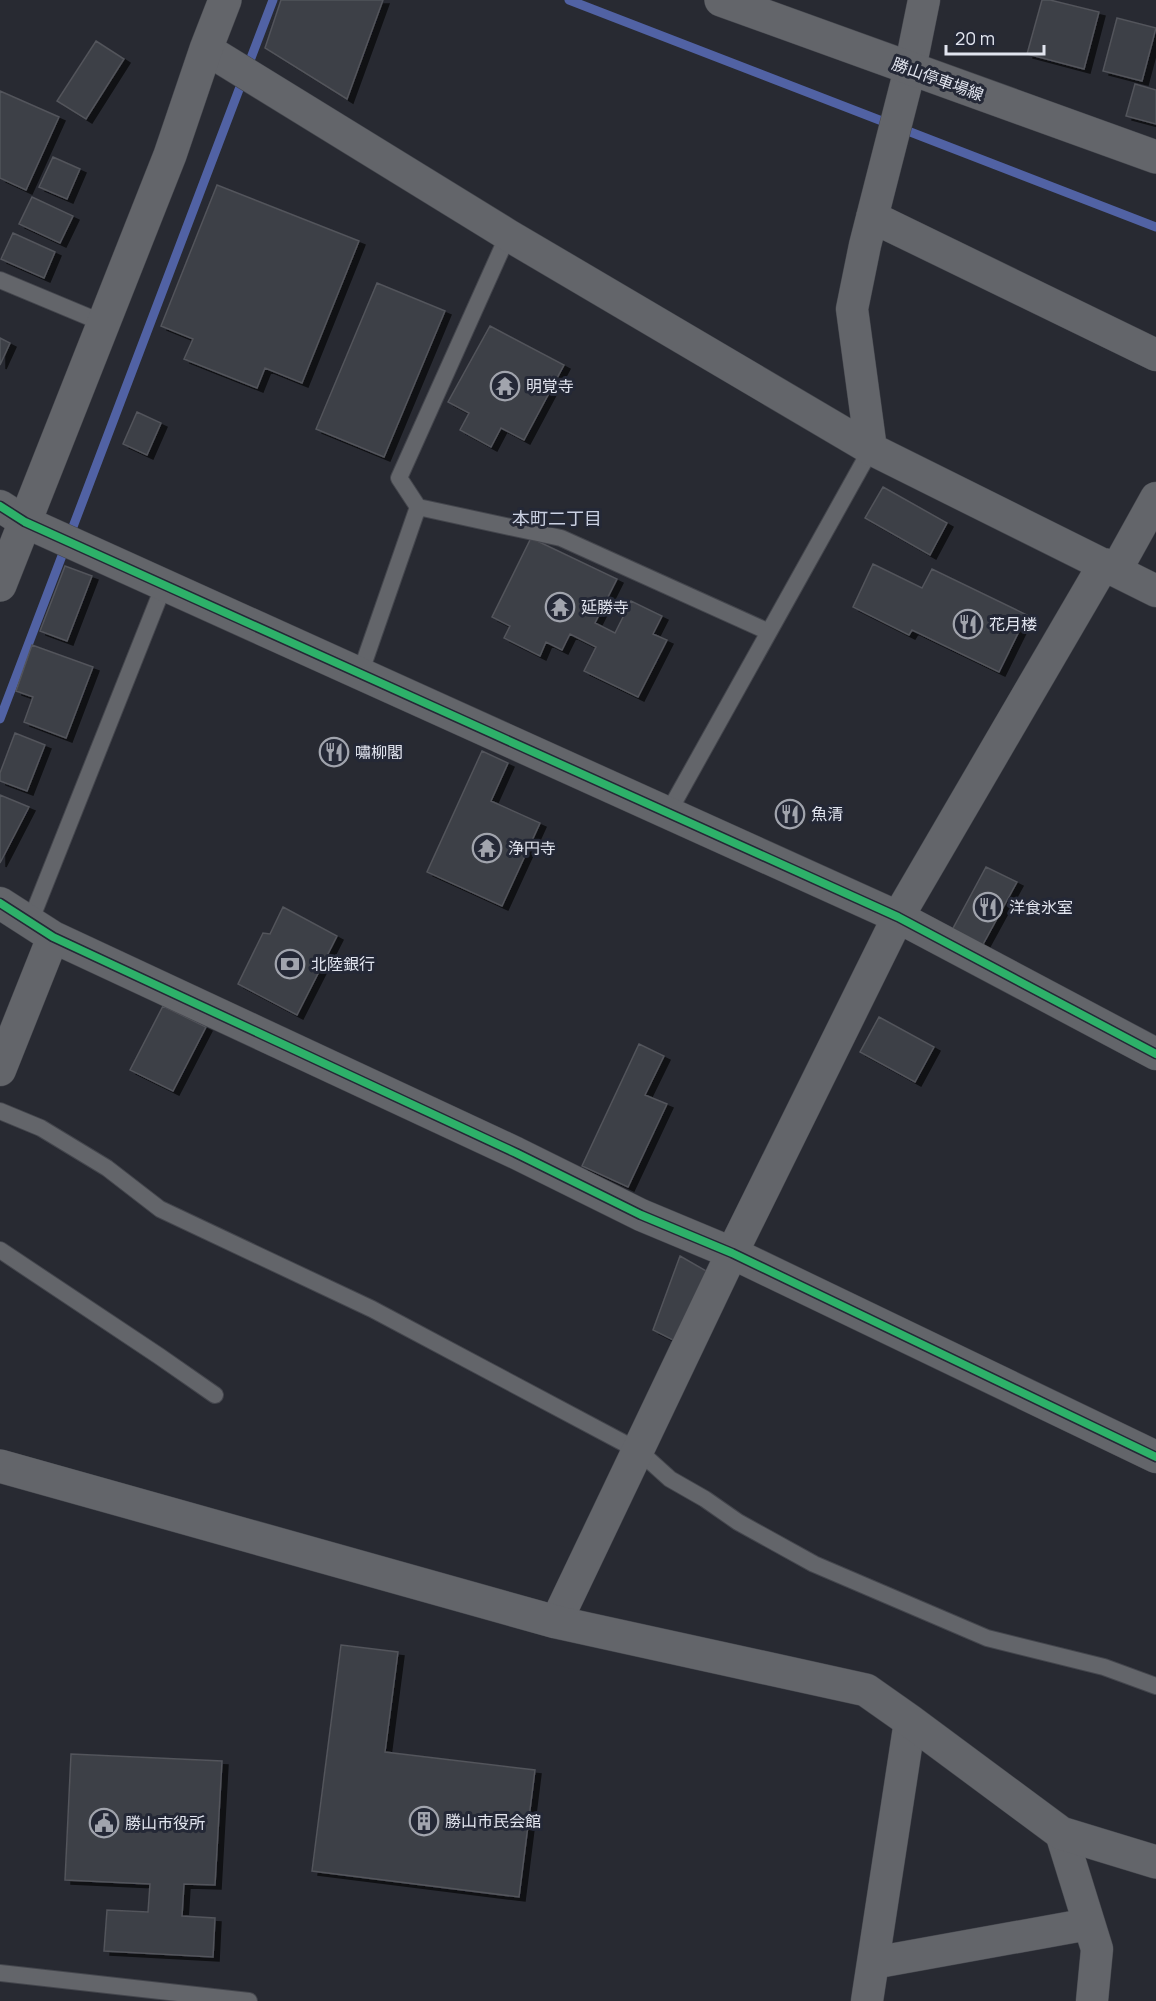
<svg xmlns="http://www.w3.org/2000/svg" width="1156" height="2001" font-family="Manrope,'Noto Sans JP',sans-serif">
<defs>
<filter id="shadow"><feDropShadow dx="6" dy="4" stdDeviation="0" flood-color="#0009"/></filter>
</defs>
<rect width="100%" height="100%" fill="#282a32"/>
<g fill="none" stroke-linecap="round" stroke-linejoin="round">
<path stroke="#5162a4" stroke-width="9" d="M569,0l587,227
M0,719l273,-719"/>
</g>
<path fill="#3e4046" stroke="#52545b" stroke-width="1.5" filter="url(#shadow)" d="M281,0h102l-36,99 -82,-51z
M1042,0h8l49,12 -15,57 -57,-15z
M1117,18l39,10 -14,53 -39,-10z
M96,41l28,18 -38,60 -29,-18z
M1135,84l21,6v34l-30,-8z
M0,91l59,26 -33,73 -26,-12z
M53,157l27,12 -13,30 -28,-12z
M217,185l142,56 -57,142 -37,-15 -8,20 -73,-29 9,-20 -32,-13z
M32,197l41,19 -13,27 -41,-19z
M13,233l42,19 -11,26 -43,-19z
M377,283l68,28 -61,146 -68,-28z
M490,326l74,39 -40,75 -23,-12 -10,19 -31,-17 9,-17 -21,-11z
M0,338l10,5 -10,22z
M137,412l24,11 -14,32 -24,-11z
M883,487l64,36 -17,32 -65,-37z
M531,538l86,41 -22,44 20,10 16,-32 31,15 -9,18 14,6 -29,57 -54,-26 12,-24 -26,-13 -8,16 -16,-8 -6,14 -36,-18 6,-12 -18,-9z
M873,564l49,24 10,-19 95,46 -28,57 -87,-42 -3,5 -56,-28z
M65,566l27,10 -25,65 -27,-10z
M32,645l61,22 -27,71 -42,-16 9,-25 -17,-6z
M15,733l30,12 -18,46 -27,-10v-8z
M482,751l26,12 -17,38 49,22 -38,83 -75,-34z
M0,795l29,12 -29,56z
M986,867l31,15 -36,66 -30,-16z
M283,907l54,29 -40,79 -59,-31 25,-51 7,1z
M163,1006l43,21 -33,64 -43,-21z
M879,1017l55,30 -19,35 -55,-30z
M639,1044l25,12 -19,39 22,9 -39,83 -46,-21z
M680,1256l28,16 -31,70 -24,-12z
M341,1645l57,7 -13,100 150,18 -16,127 -207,-26z
M71,1754l151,7 -7,124 -31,-1 -2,32 33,2 -2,39 -109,-6 3,-41 41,2 2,-28 -85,-4z"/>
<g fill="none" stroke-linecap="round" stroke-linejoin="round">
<g stroke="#44464d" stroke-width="18">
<path id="service" d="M508,235l-109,243 19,29 143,31 208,94
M0,280l103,43
M360,674l58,-167
M668,813l203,-364
M30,922l134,-337
M0,1111l41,17 66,40 53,41 212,100 267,142 31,28 35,20 33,23 76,42 173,74 117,29 52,19
M0,1250l159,106 56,39
M0,1973l249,28"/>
</g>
<g stroke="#44464d" stroke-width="33">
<path id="minor" d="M206,49l302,186 363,214 285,142
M872,217l284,138
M871,449l-19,-140 13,-64 45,-176 14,-69
M0,506l25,16 873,395 258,137
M1116,570l40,-72
M0,903l53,34 463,216 125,62 91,38 424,204
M0,1070l53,-133
M556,1622l176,-369 166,-336 206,-353
M1061,1833l36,116 -5,52
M873,1963l216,-39
M867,2001l43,-280"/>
</g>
<g stroke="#44464d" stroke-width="34">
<path id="tertiary" d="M0,585l170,-430 36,-106 19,-49
M0,1466l556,156 310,68 44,31 151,112 95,29"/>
</g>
<g stroke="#44464d" stroke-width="34">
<path id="secondary" d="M721,0l435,157"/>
</g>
<use href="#service" stroke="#63656a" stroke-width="16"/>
<use href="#minor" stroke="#63656a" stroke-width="32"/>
<use href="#tertiary" stroke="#63656a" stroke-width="33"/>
<use href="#secondary" stroke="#63656a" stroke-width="33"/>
<g stroke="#242836" stroke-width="11">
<path id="cycleway" d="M0,506l25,16 873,395 258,137
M0,903l53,34 463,216 125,62 91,38 424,204"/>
</g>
<use href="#cycleway" stroke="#2db169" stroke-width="8"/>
</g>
<defs>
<g id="temple-ring" transform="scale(1.5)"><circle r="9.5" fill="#242836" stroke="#a1a4ad" stroke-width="1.5"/><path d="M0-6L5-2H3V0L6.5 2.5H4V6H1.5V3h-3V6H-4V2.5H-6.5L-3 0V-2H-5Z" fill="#a1a4ad"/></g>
<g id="restaurant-ring" transform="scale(1.5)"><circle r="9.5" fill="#242836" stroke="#a1a4ad" stroke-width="1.5"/><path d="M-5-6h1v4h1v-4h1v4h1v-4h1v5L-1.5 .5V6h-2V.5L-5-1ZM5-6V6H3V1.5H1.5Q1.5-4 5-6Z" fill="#a1a4ad"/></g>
<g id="bank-ring" transform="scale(1.5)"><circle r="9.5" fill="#242836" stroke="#a1a4ad" stroke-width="1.5"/><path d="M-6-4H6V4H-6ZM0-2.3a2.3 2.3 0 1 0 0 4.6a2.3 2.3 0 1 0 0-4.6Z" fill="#a1a4ad"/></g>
<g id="building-ring" transform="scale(1.5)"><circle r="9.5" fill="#242836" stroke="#a1a4ad" stroke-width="1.5"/><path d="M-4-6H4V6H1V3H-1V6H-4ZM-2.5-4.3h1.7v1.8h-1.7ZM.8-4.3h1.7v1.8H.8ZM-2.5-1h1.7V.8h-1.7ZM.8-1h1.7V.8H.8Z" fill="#a1a4ad"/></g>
<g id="civic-ring" transform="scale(1.5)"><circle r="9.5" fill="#242836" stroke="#a1a4ad" stroke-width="1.5"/><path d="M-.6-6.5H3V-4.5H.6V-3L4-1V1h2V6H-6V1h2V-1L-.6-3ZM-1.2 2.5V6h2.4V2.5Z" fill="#a1a4ad"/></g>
</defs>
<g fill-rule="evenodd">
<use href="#temple-ring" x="505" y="386"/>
<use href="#temple-ring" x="560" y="607"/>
<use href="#restaurant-ring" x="968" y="624"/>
<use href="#restaurant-ring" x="334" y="752"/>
<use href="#restaurant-ring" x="790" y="814"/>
<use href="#temple-ring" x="487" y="848"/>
<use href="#restaurant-ring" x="988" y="907"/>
<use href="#bank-ring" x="290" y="964"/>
<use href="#building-ring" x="424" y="1821"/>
<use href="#civic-ring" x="104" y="1823"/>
</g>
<g text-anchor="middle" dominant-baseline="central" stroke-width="6" stroke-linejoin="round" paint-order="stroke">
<g font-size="16" fill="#e2e5ef" stroke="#242836">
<text transform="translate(938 79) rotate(20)">勝山停車場線</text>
</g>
<g font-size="16" fill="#e2e5ef" stroke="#242836" text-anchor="start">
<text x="526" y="386">明覚寺</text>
<text x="581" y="607">延勝寺</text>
<text x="989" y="624">花月楼</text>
<text x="355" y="752">嘯柳閣</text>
<text x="811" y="814">魚清</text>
<text x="508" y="848">浄円寺</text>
<text x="1009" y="907">洋食氷室</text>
<text x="311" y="964">北陸銀行</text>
<text x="445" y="1821">勝山市民会館</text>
<text x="125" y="1823">勝山市役所</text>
</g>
<g font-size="18" fill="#cad0e2" stroke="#242836">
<text x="557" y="518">本町二丁目</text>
</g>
</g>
<path d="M946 45v9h98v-9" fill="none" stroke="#e2e5ef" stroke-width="3"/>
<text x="955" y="45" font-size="18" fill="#e2e5ef" stroke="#242836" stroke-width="4.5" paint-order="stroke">20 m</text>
</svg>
